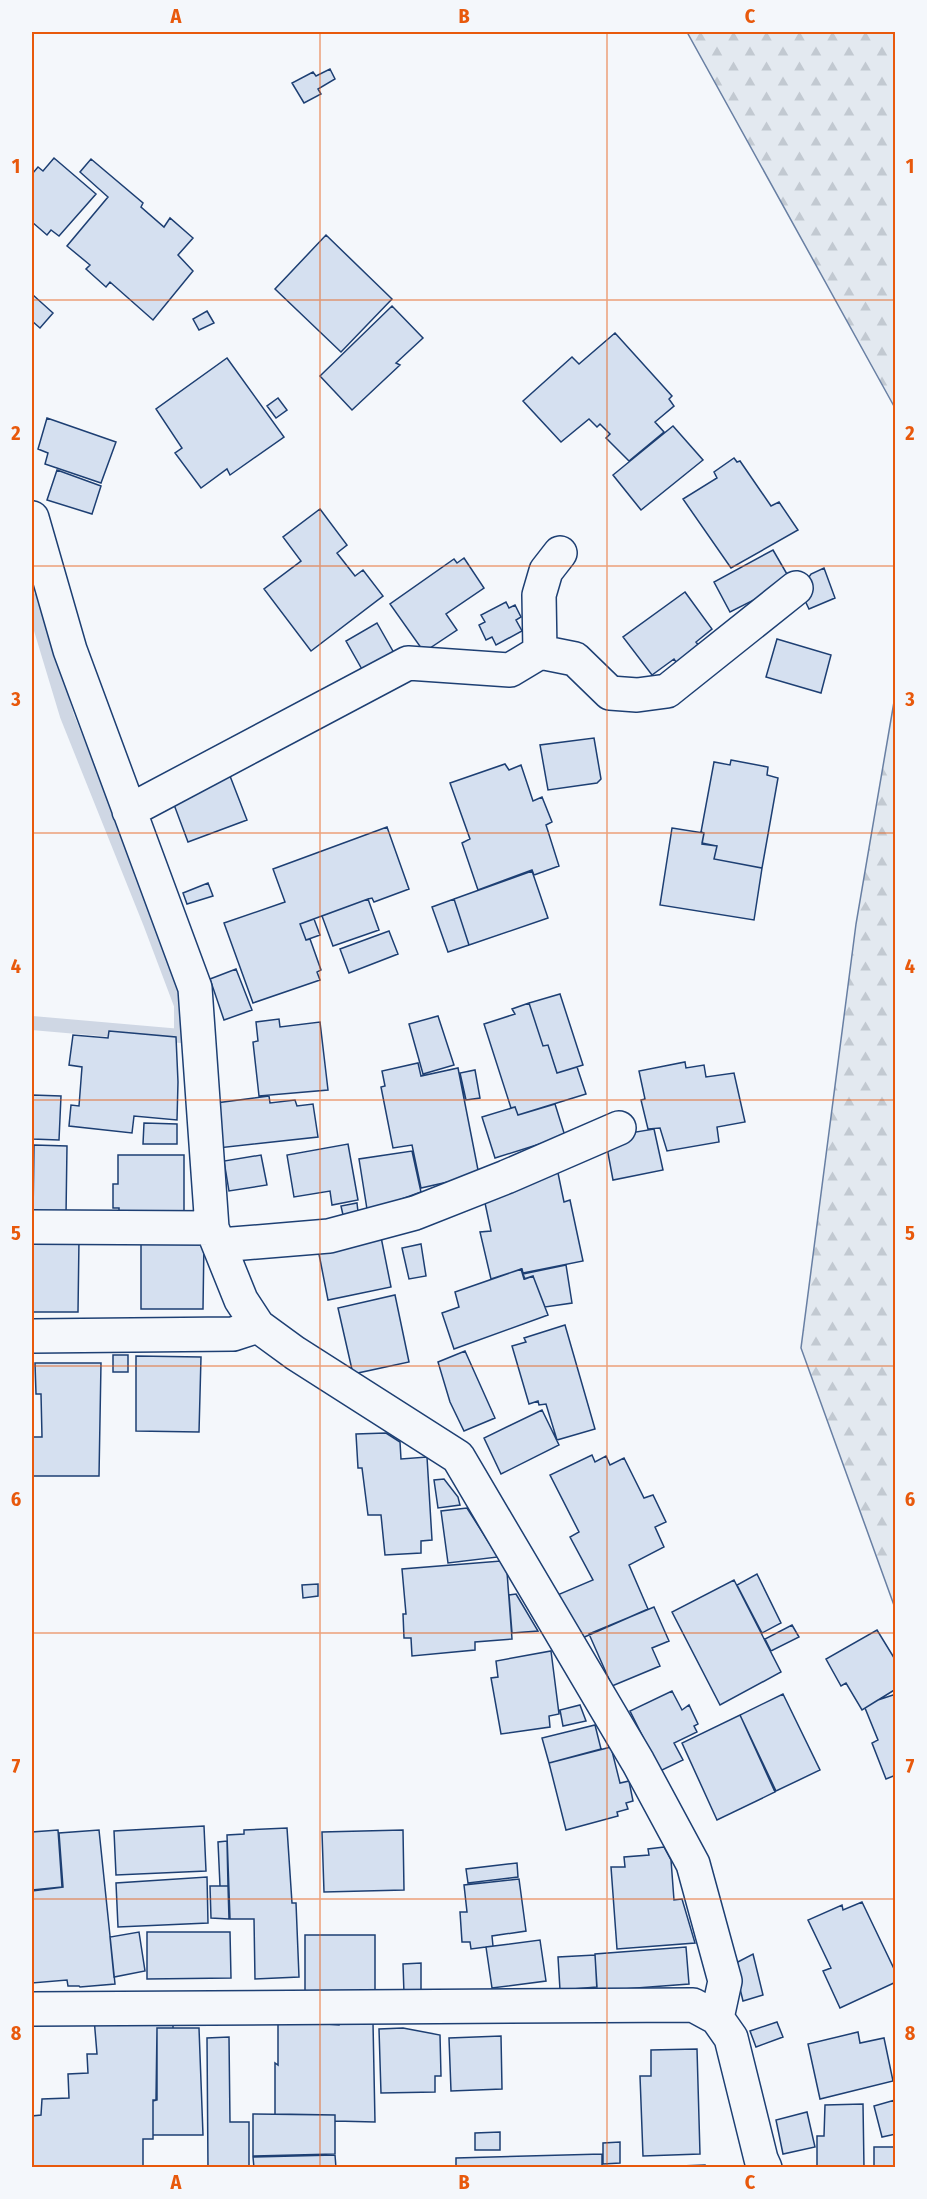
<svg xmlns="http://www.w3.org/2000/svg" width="927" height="2199" font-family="'Fira Sans Condensed',sans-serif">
<defs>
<pattern id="forest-firs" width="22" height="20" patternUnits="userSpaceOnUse" patternTransform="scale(1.5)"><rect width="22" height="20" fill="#e3e9f0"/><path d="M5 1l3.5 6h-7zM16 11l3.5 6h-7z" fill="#c2c9d1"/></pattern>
</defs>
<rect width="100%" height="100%" fill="#f4f7fb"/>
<path fill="url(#forest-firs)" stroke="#687fa3" stroke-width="1.5" d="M687,32h208v376z
M895,696v912l-94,-260 55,-424z"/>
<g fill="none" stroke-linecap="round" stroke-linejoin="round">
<path stroke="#cfd7e4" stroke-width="14" d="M32,600l35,116 83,207 31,82v31l-149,-13"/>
</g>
<path fill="#d5e0f0" stroke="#1d3f73" stroke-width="1.5" d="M330,69l5,10 -17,10 3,5 -17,9 -12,-20 21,-11 3,4z
M54,158l42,36 -37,42 -8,-6 -4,5 -15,-13v-48l6,-7 5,4z
M91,159l52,44 -2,4 23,20 6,-9 23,20 -15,17 15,16 -40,49 -43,-38 -4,5 -20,-18 4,-4 -23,-19 41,-49 -28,-25z
M326,235l66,64 -51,53 -66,-63z
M33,295l20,18 -13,15 -8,-7z
M392,306l31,32 -27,25 4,2 -48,45 -32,-34z
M207,311l7,12 -15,7 -6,-11z
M615,333l57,63 -3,3 5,7 -19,16 9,10 -35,29 -23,-23 4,-4 -10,-10 -3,3 -8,-8 -28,23 -38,-41 49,-44 7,7z
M227,358l57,79 -54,38 -3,-6 -26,19 -26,-35 7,-5 -26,-39z
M278,398l9,12 -11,8 -9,-12z
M47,418l69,24 -15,41 -56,-19 3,-11 -10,-4z
M673,426l30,34 -62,50 -28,-35z
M734,458l3,4 3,-1 31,45 8,-4 19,28 -67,38 -48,-69 34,-21 -3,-6z
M57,470l44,16 -9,28 -45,-14z
M320,509l27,36 -10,8 18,23 8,-6 20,26 -72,55 -47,-62 37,-28 -18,-24z
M773,550l18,31 -61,31 -16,-30z
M464,558l20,30 -38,26 11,16 -33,22 -34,-48 64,-45 3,4z
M824,568l11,30 -26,11 -9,-19 11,-16z
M685,592l27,37 -16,13 5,6 -23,17 -4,-6 -22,16 -29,-38z
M506,602l3,6 6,-3 6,12 -5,3 6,11 -26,14 -4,-8 -6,3 -7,-15 6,-3 -4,-7z
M377,623l17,30 -31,18 -17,-30z
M777,639l54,16 -10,38 -55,-16z
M594,738l7,41 -4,4 -49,7 -8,-45z
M731,760l37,7 -1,8 11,3 -16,90 -48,-9 3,-13 -15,-3 2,-10 -3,-1 13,-70 16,3z
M505,764l4,6 12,-5 12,36 9,-4 10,25 -6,3 13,41 -25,9 -2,-5 -54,20 -16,-47 8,-4 -20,-56z
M230,776l17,44 -59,22 -15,-40z
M387,827l22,62 -35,13 -2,-4 -4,1 -68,25 6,16 4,-1 11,31 -4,2 3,8 -67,23 -29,-80 61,-21 -12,-33z
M672,828l32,5 -2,11 15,2 -3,13 48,9 -8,52 -94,-15z
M532,871l16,47 -79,27 -15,-46z
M208,883l5,13 -26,8 -4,-11z
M368,899l11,31 -46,16 -11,-30z
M454,899l15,46 -21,7 -16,-45z
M314,919l6,16 -14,5 -6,-16z
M389,931l9,23 -49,19 -9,-24z
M236,969l16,41 -28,10 -14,-41z
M560,994l23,71 -26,8 -9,-28 -5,1 -14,-43z
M529,1003l14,43 5,-1 9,28 20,-6 9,27 -68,21 -3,-8 -4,1 -27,-84 31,-10 -3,-5z
M438,1016l16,49 -31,9 -14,-50z
M279,1019l1,8 40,-5 8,68 -69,6 -6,-54 5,-1 -2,-19z
M109,1031l67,6 2,45 -1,38 -43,-4 -2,17 -63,-7 2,-21 8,1 3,-39 -13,-2 4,-30 35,3z
M685,1062l1,6 18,-3 2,12 28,-4 11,49 -28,5 2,15 -52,9 -7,-23 -12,1 -7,-29 4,-1 -6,-28z
M418,1063l3,13 37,-8 21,107 -58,13 -9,-43 -19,3 -12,-61 4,-1 -3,-15z
M475,1070l5,28 -14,2 -6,-27z
M32,1095l29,1 -2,44 -27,-1z
M269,1096l1,7 25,-3 2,6 16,-2 5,33 -100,11 -2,-45z
M555,1104l10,32 -70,22 -13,-41 33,-10 3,8z
M144,1123l33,1v20h-34z
M654,1129l9,41 -50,10 -8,-43z
M348,1144l10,56 -26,5 -2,-14 -36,6 -7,-42z
M34,1145l33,1 -1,69h-33z
M412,1151l9,41 -33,12 -21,5 -8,-50z
M118,1155h66v57h-65v-4h-6v-24h5z
M261,1155l6,30 -38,6 -5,-30z
M558,1173l6,29 6,-2 13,61 -60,12 -1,-4 -31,10 -11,-47 11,-1 -9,-42z
M357,1203l1,9 -15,3 -2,-9z
M381,1237l10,50 -63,13 -10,-51z
M32,1238l47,1 -1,73h-46z
M141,1240l63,1 -1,68h-62z
M421,1244l5,32 -17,3 -7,-31z
M566,1265l6,38 -27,4 -12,-31 -8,3 -2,-5z
M521,1269l3,10 9,-3 15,39 -94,34 -12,-36 17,-6 -4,-15z
M395,1295l14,67 -56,12 -15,-66z
M565,1325l30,104 -38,11 -11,-36 -7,1 -1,-4 -9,3 -17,-58 14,-4 -2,-4z
M465,1351l30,67 -31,13 -14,-29 -12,-40z
M113,1355h15v17h-15z
M136,1356l65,1 -2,75 -63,-1z
M35,1363h66l-2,113h-67v-39h10l-1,-43h-5z
M542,1410l17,35 -58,29 -17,-36z
M386,1433l14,9 1,17 26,-2 5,83 -11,1v12l-36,2 -4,-40h-13l-6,-47h-4l-2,-34z
M592,1455l3,7 11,-6 4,9 14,-7 20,40 9,-3 13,27 -11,5 9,20 -35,18 19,44 -68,30 -25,-43 38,-16 -23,-43 9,-5 -29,-57z
M444,1479l14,18 2,8 -22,3 -4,-28z
M467,1508l31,49 -50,6 -7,-52z
M501,1561l6,11 5,67 -37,3v8l-63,6 -1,-18h-7l-1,-24h3l-4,-45z
M757,1574l24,49 -19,10 -25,-48z
M734,1580l47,92 -61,33 -48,-93z
M318,1584v12l-15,2 -1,-13z
M516,1594l22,37 -26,2 -3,-38z
M654,1607l15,34 -17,7 8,18 -48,20 -23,-52z
M792,1625l7,12 -28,14 -6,-12z
M877,1630l19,31v28l-34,21 -16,-27 -5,3 -15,-27z
M551,1651l8,63 -10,2 1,11 -49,7 -10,-56 7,-1 -2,-16z
M672,1691l10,19 7,-5 9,19 -4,2 3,6 -23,11 9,17 -23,11 -30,-60z
M783,1694l37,76 -44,21 -36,-76z
M896,1694v81l-10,4 -14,-36 6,-3 -13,-32 13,-8z
M580,1705l6,16 -23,5 -3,-16z
M740,1715l35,77 -58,28 -35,-77z
M595,1725l6,24 -52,14 -7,-25z
M611,1747l9,36 9,-2 4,20 -7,2 2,6 -11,3 1,4 -52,14 -17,-67z
M204,1826l2,45 -90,4 -2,-44z
M287,1828l5,75h4l3,74 -44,2 -1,-60h-24l-3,-84 17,-1v-4z
M58,1830l4,57 -30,3v-58z
M99,1830l16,154 -35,3 -1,-1h-11l-1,-6 -35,3v-92l31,-4 -4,-54z
M403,1830l1,60 -80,2 -2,-60z
M227,1841l1,45h-8l-2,-44z
M664,1847l7,13 3,40 8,-1 13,44 -78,6 -6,-82h14l-1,-10 25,-2 -1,-6z
M517,1863l1,14 -50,6 -2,-14z
M207,1877l1,46 -90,4 -2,-44z
M519,1879l7,52 -34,5 1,10 -22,3 -1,-7h-8l-2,-30h7l-3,-27z
M210,1886h18l1,33 -18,-1z
M862,1902l34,71v9l-56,26 -17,-37 8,-3 -23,-48 34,-15 1,5z
M139,1932l6,39 -31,6 -4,-40z
M147,1932h83l1,46 -84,1z
M305,1935h70v57l-70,-1z
M540,1940l6,41 -54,7 -6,-41z
M686,1947l3,37 -92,7 -2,-37z
M753,1954l10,41 -20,6 -9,-37z
M595,1955l2,32 -37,3 -2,-33z
M421,1963v30l-17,1 -1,-30z
M94,2018l79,1v9h-16l-1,72h-3v39h-10v29h-111v-52l9,-1 1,-16 27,-1 -1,-24 20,-1 -1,-19h10z
M298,2021l30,1 -1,2 12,1v-3l34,1 2,99 -40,-1v-6l-60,-1v-51l3,2v-41h19z
M777,2022l6,15 -27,10 -6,-16z
M157,2028h42l4,107h-50v-34l4,-1z
M403,2028l37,7 1,41h-6v16l-54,1 -2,-64z
M858,2032l2,11 24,-5 9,43 -73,18 -12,-55z
M501,2036l1,53 -51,2 -2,-53z
M229,2037l1,85h19v46h-41l-1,-130z
M697,2049l3,105 -57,2 -3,-80h11v-26z
M895,2100l1,34 -14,3 -8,-31z
M863,2104l1,64h-47v-32h7l1,-31z
M807,2112l8,35 -32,7 -7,-34z
M253,2114l82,1v39l-82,2z
M500,2132v18h-25v-17z
M620,2142v21l-17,1v-21z
M874,2147h22v21h-22z
M602,2154v14h-146v-10z
M335,2155l1,13h-82l-1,-11z
M705,2165v3l-51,-1z"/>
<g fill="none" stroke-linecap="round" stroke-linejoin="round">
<g stroke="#1d3f73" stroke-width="36">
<path id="minor" d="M32,518l38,132 125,338 17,240 29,72 17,26 37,27 163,104 180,305 55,102 32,117 -8,37
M540,652l-1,-57 7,-24 14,-18
M129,811l279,-148 102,7 30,-18 35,7 35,34 27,2 30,-4 129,-103
M32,1227l180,1
M220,1245l109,-9 86,-23 91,-36 113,-49
M32,1336l201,-2 25,-8
M32,2009l661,-4 24,13 14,20 30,121 4,9"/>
</g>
<use href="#minor" stroke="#f4f7fb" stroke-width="33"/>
</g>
<path fill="none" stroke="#e8590c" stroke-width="1.5" stroke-opacity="0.55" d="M320,32v2136M607,32v2136M32,300h864M32,566h864M32,833h864M32,1100h864M32,1366h864M32,1633h864M32,1899h864"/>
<rect width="927" height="2199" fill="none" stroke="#f4f7fb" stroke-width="66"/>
<rect x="33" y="33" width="861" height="2133" fill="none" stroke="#e8590c" stroke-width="2"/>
<g font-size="20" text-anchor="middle" font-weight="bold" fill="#e8590c">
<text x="176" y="23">A</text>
<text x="464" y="23">B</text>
<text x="750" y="23">C</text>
<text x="16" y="173">1</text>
<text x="910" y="173">1</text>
<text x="16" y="440">2</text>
<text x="910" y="440">2</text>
<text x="16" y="706">3</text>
<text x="910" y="706">3</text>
<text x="16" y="973">4</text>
<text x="910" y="973">4</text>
<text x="16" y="1240">5</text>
<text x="910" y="1240">5</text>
<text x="16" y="1506">6</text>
<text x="910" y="1506">6</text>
<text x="16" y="1773">7</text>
<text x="910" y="1773">7</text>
<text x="16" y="2040">8</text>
<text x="910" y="2040">8</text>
<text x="176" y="2189">A</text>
<text x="464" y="2189">B</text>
<text x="750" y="2189">C</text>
</g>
</svg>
